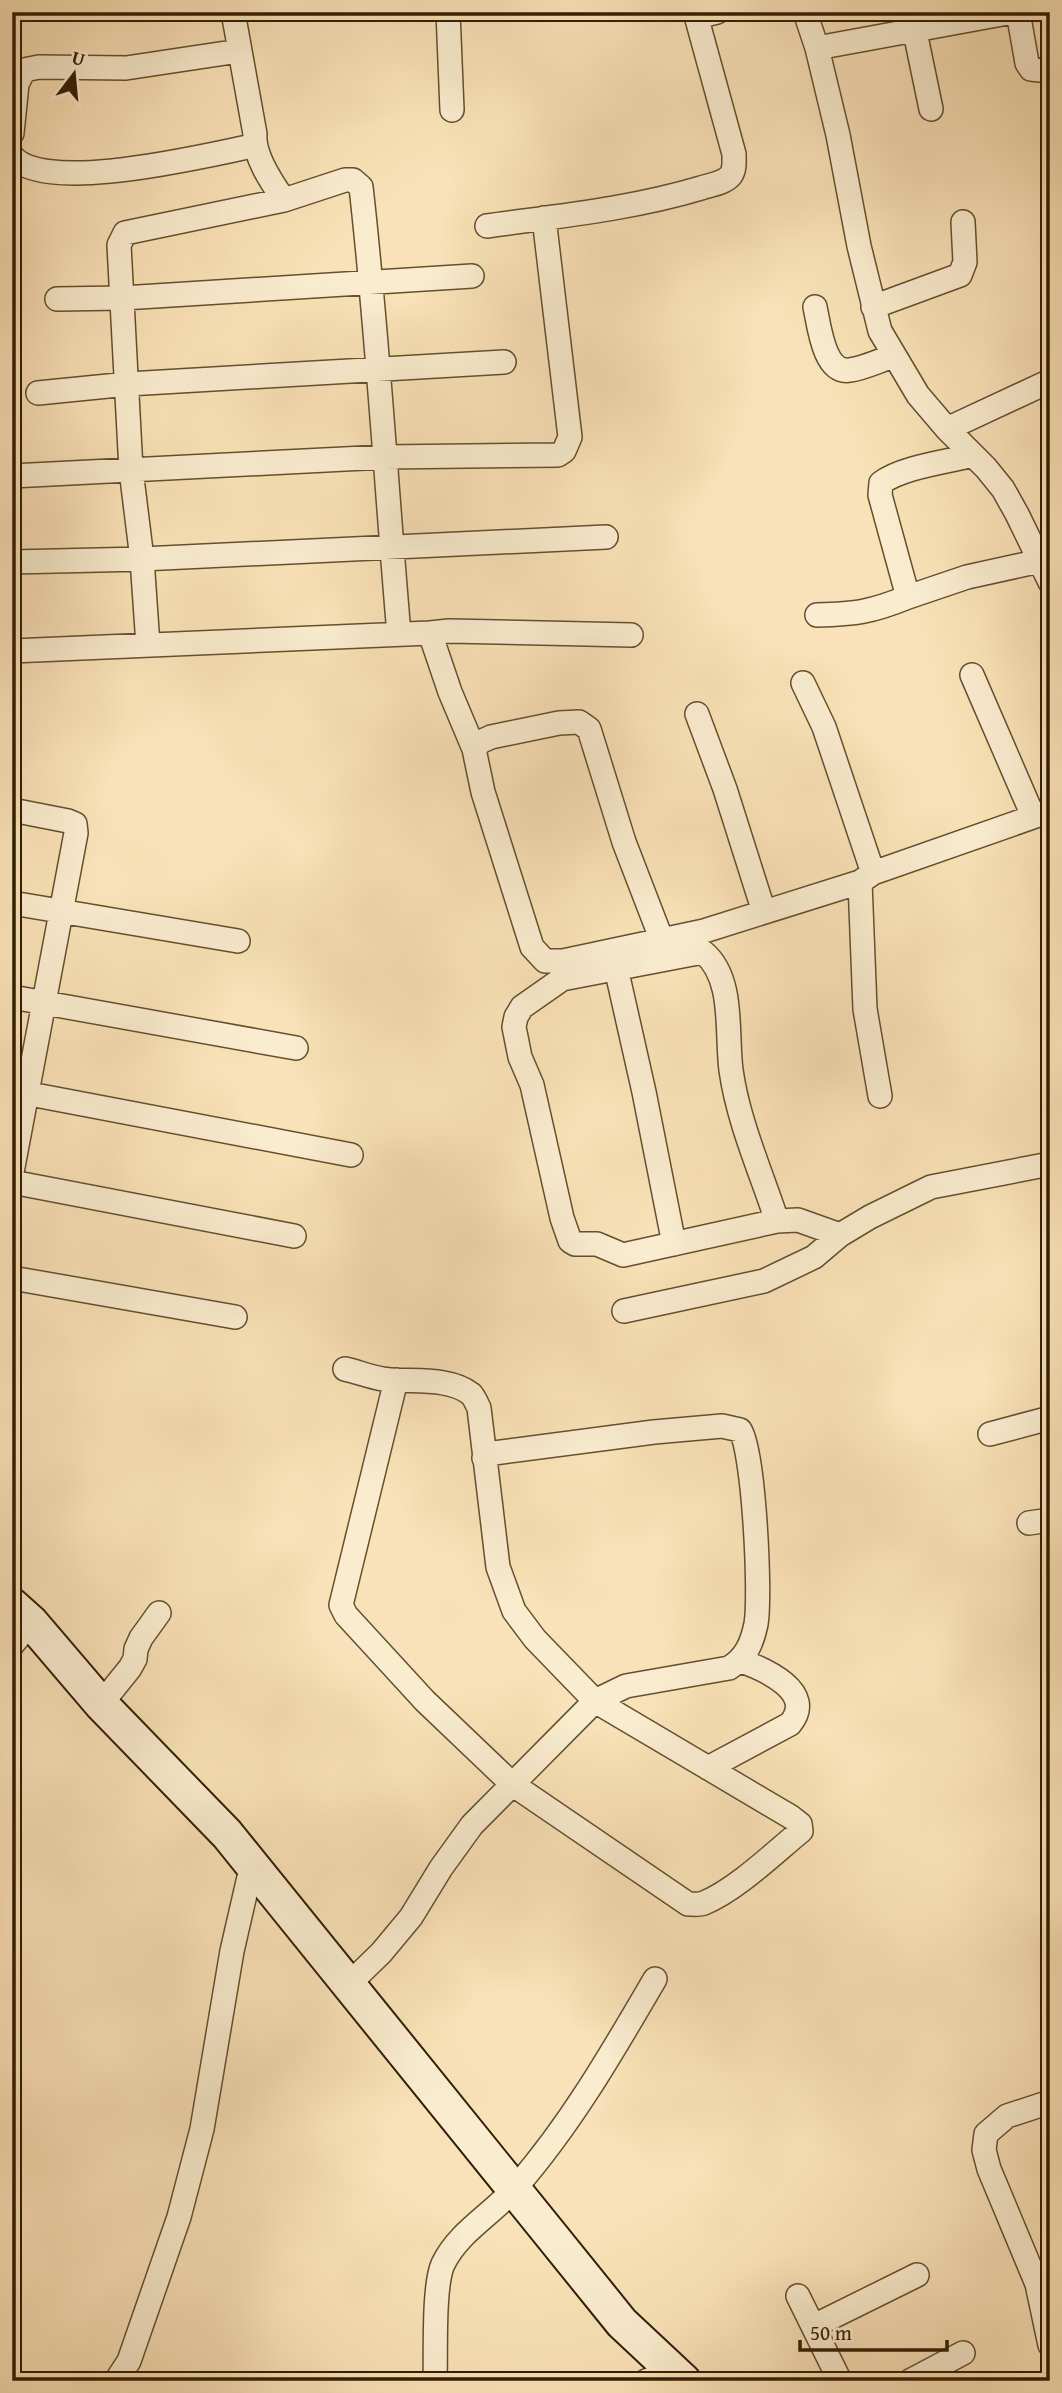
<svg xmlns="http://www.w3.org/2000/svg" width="1062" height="2393" font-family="'Gentium Book Plus',serif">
<rect width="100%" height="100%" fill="#f9e2b7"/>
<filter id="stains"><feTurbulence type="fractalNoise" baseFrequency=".00286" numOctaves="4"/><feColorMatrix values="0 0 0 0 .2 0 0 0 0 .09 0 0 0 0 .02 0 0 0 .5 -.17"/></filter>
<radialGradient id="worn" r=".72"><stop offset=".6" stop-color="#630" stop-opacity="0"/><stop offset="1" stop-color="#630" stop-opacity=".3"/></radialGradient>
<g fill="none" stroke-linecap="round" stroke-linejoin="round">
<g stroke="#644f2e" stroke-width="26">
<path id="street" d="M233,12l22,122c-2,21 17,49 29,66l61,-20h8l8,7c17,149 25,298 38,447
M448,12l4,98
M805,12l12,36
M1013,12l-196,36 21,87 21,111 21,85 38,64 29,34 39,39 17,21 14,25 33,68
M1018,12l9,51 4,6 19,2
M696,17l21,-5
M915,32l16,77
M12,133l5,-49 7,-14 15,-3 87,1 113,-17
M12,156c31,39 191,0 236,-9l6,-4
M487,226c72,-10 144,-17 214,-38 9,-3 24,-5 30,-13 4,-6 3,-14 3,-21l-39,-142
M57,299l66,-1 349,-22
M815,307c4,18 9,68 35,63 15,-2 30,-10 44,-14
M873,307l87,-32 5,-13 -2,-40
M38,393l90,-9 376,-22
M947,429l103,-48
M973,455c-26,7 -71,12 -92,28l-1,12 28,102 59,-20 73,-16
M12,476l372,-19 174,-2 6,-4 6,-14 -26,-219
M12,562l130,-3 464,-22
M817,615c39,-1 54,-3 91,-18
M148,645l-6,-86 -11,-89 -12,-225 6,-12 159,-33
M12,651l418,-18
M972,675l61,141
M803,683l21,44 49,146
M697,714l28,75 39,123
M474,749l-24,-57 -20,-59 19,-2 182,4
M12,810l56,11 7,3 1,9 -64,339
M860,882l5,127 15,87
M12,903l226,38
M661,938l-37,-96 -35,-113 -10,-7 -20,1 -68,14 -11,5 -6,7 9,43 49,155 13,14h18l141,-30 156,-49 13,-9 177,-62
M616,968l28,124 30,152
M12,997l284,51
M14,1091l337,64
M12,1182l282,54
M777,1221c-16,-49 -39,-100 -46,-151 -5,-37 4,-92 -28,-118l-141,27 -40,28 -6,10 -2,10 6,30 12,28 30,133 8,23 5,3h22l26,11 154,-34 21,-1 42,15
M12,1278l223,39
M624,1311l140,-30 50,-24 26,-22 30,-18 61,-30 119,-23
M345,1369c13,3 25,8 38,10 27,4 65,-3 88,15 3,3 6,10 8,14l19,159 16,44 21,28 60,62 196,116 9,7 1,7c-27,22 -65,59 -97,72 -5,2 -10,1 -16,1l-176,-120 -87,-83 -79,-86 -5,-10 55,-225
M990,1434l60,-16
M1029,1523l21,-3
M12,1645l19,-23
M101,1704l29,-36 5,-9 1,-10 5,-11 18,-25
M708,1768l82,-44c27,-32 -26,-55 -49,-63
M350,1983l31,-30 30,-36 30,-49 31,-43 123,-124 31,-15 103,-18c17,-10 23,-25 27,-44 5,-28 -2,-174 -16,-194l-18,-4 -68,6 -160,21 -10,5
M1050,2102l-43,14 -21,18 -2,16 5,19 48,115 13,61
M798,2296l42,85
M814,2326l103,-51
M116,2381l13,-20 50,-144 23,-88 30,-178 20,-87
M435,2381c1,-27 -2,-95 8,-117 16,-33 50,-50 73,-77 55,-63 97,-136 139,-208
M646,2381l26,-11
M910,2381l53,-28"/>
</g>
<g stroke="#331e01" stroke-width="37">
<path id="secondary" d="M12,1605l19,17 70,82 126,130 395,489 62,58"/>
</g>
<use href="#street" stroke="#fbecd0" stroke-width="23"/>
<use href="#secondary" stroke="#fbecd0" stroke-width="33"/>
</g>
<rect width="1062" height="2393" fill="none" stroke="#f9e2b7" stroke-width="42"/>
<rect x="14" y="14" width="1034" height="2365" fill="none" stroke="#331e01" stroke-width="3.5"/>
<rect x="21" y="21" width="1020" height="2351" fill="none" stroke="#331e01" stroke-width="2"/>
<g transform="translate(74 74) rotate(16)" stroke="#fbecd0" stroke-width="5" paint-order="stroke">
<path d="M0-5L12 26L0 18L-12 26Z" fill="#331e01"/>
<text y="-10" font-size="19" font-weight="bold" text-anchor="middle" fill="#331e01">U</text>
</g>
<path d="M800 2340v10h147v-10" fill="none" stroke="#331e01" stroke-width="3.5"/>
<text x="810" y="2340" font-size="21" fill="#331e01" stroke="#fbecd0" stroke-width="5" paint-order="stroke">50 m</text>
<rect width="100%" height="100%" filter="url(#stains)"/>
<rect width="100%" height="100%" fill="url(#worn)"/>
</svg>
